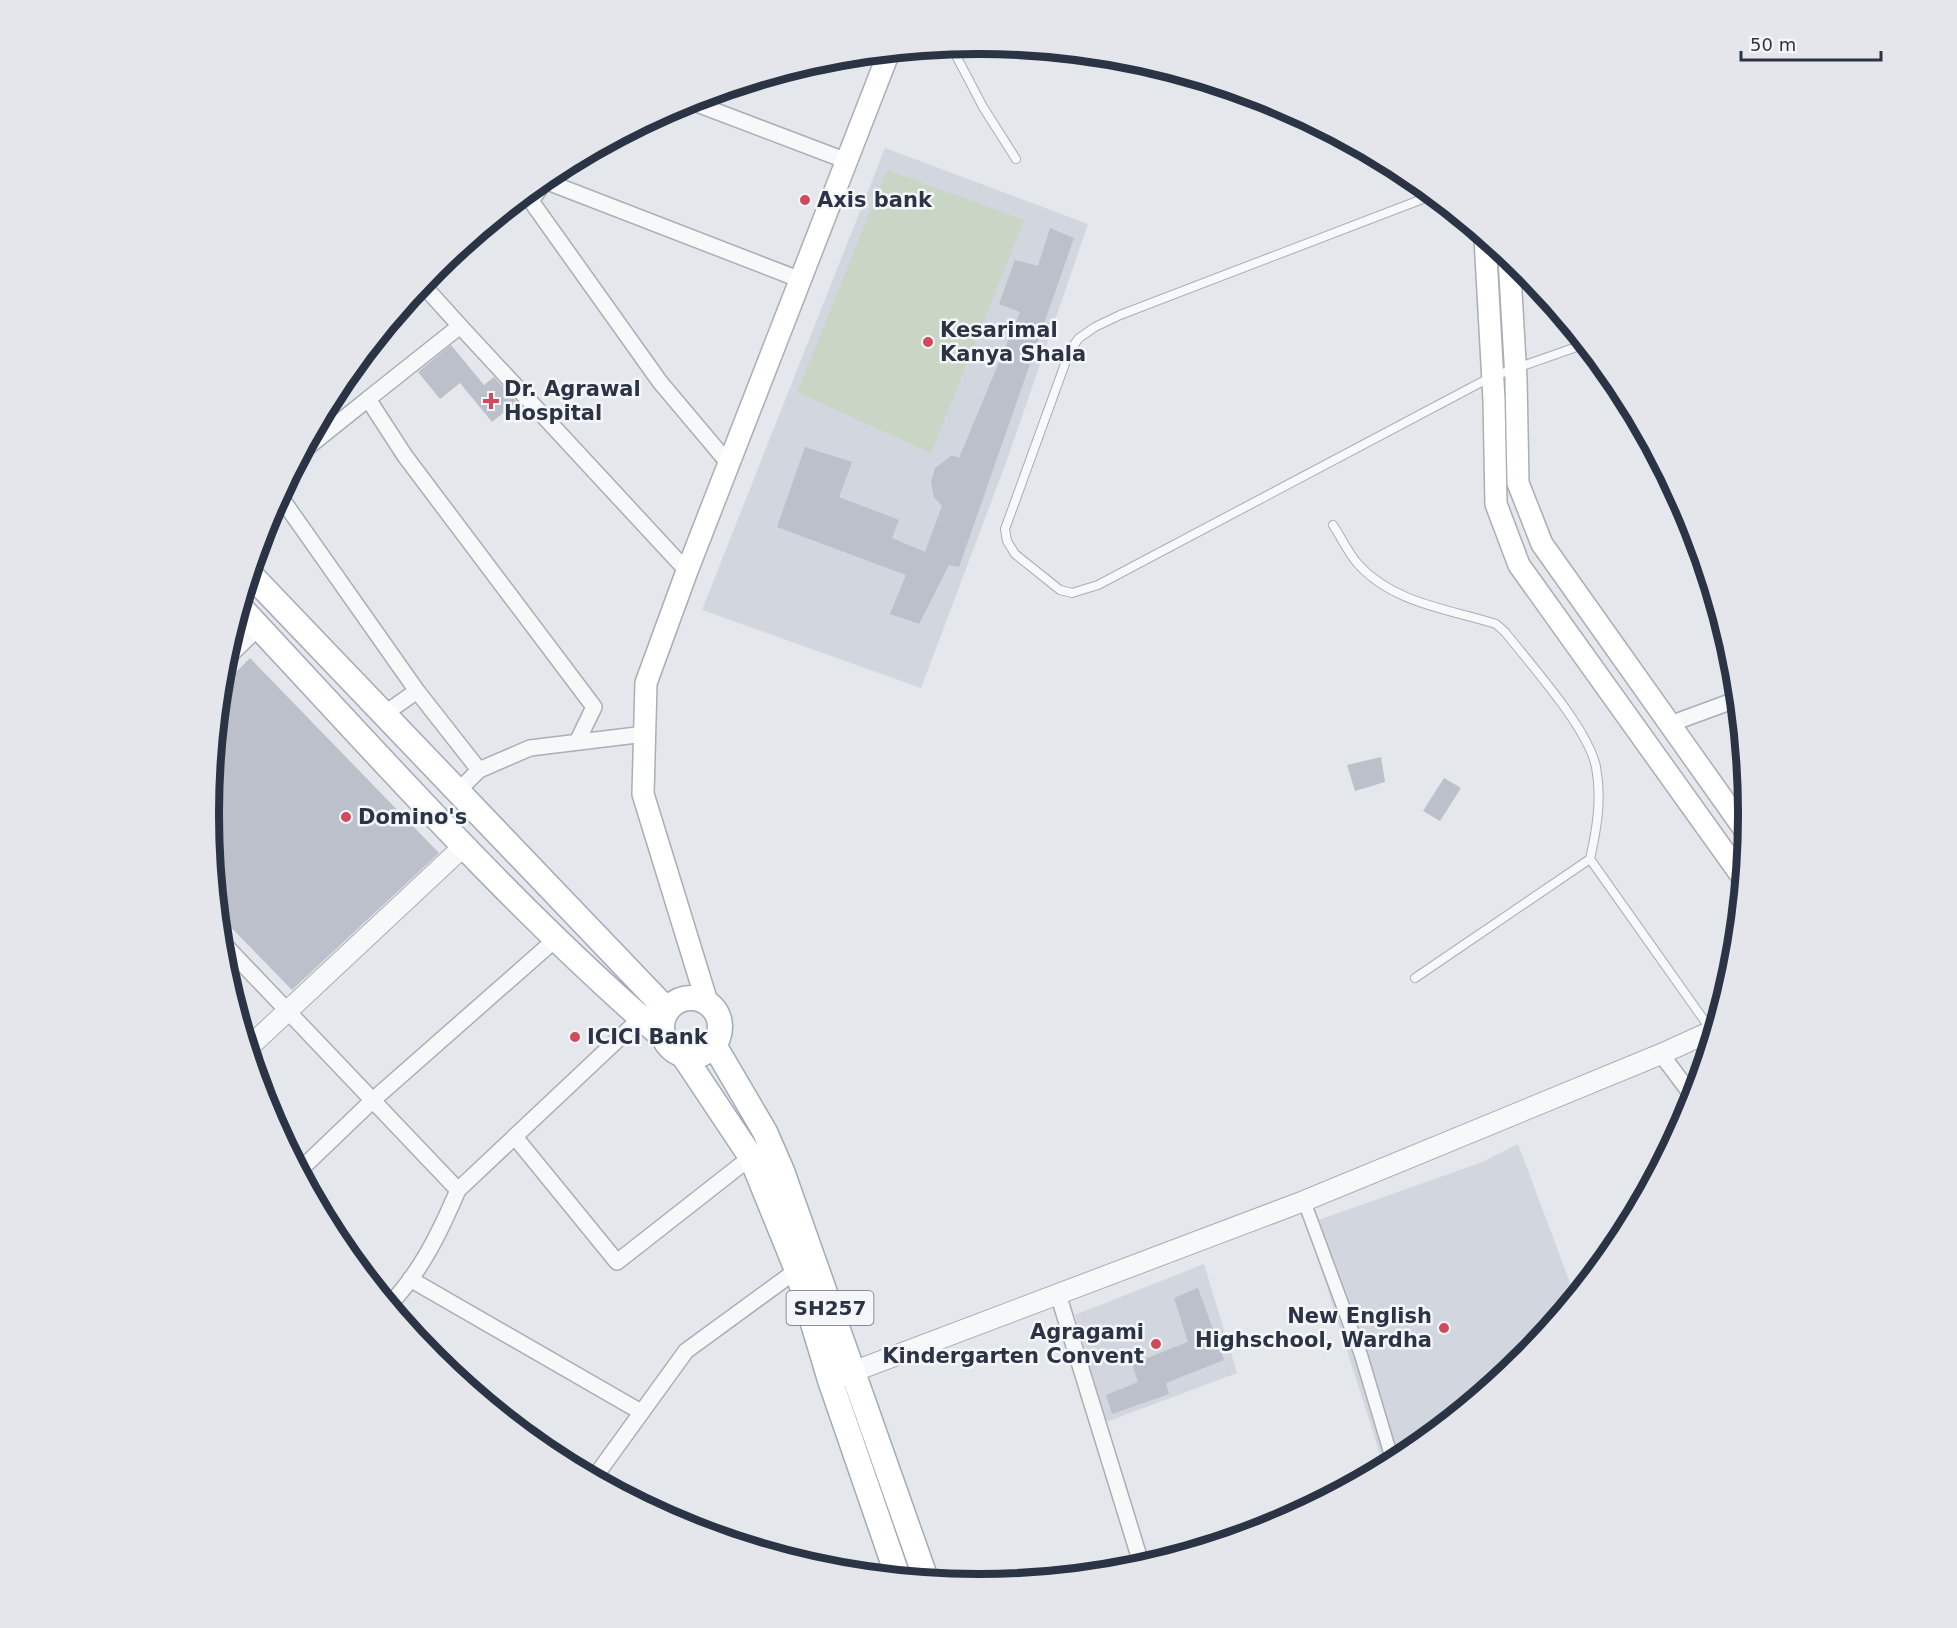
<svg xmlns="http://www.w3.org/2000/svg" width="1957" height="1628" font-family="'DejaVu Sans',sans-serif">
<rect width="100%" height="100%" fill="#e4e7ec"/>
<path fill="#d2d6de" d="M885,148l203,76 -81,236 -86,228 -219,-78z
M1518,1144l57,152 -52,63 -117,96 -22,12 -77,-243 173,-61z
M1204,1264l33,109 -131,49 -31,-107z"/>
<path fill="#c9d6c5" d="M887,170l137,50 -93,233 -134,-61z"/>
<path fill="#bbc0ca" d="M1050,228l24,10 -115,329 -10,-2 -30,59 -29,-10 16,-39 -129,-48 28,-80 47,15 -13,35 60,23 -7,18 33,14 17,-46 -8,-9 -3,-15 4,-14 17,-13 7,3 61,-146 -21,-8 16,-44 23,6z
M451,345l33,40 10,-8 23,25 -25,20 -32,-39 -20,16 -22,-27z
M250,658l189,195 -147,137 -74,-76 -10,-100 13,-127z
M1381,757l4,25 -30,9 -8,-26z
M1444,778l17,10 -21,33 -17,-10z
M1198,1288l26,72 -58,23 3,11 -57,20 -6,-19 32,-13 -6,-18 56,-22 -14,-44z"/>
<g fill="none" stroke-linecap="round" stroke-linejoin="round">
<g stroke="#a9aeb7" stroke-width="10">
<path id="service" d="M951,46l32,61 33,52
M1433,195l-313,120 -25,12 -16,11 -9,12 -65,179 2,12 8,13 45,36 12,3 26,-8 393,-208 94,-33
M1333,525c8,12 15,28 25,39 35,39 90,45 138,60l9,8c26,33 83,96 91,135 6,31 1,61 -6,92l121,171
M1415,978l175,-119"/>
</g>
<g stroke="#a9aeb7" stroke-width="15">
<path id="pedestrian" d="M1304,1201l57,154 32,107"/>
</g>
<g stroke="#a9aeb7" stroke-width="18">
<path id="minor" d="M689,101l158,60
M460,326l227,245
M368,399l92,-73 -38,-42
M303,451l65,-52 37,57 189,251 -17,35
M729,464l-69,-82 -129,-181 14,-20 256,99
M279,495l138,196 62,79 51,-22 115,-14
M223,662l36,-35
M384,714l33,-23
M1670,724l68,-25
M457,792l22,-22
M221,941l237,249 188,-177
M1661,1054l33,44
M515,1137l102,125 134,-105
M300,1170l73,-70 184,-162
M410,1279l231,133
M1058,1294l84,272
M389,1305c32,-33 51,-73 69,-115
M594,1478l92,-127 111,-81"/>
</g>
<g stroke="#a9aeb7" stroke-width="22">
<path id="tertiary" d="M248,1048l217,-203
M839,1377l465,-176 357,-147 53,-24"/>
</g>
<g stroke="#a9aeb7" stroke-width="24">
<path id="secondary" d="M1485,238l9,162 2,104 23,61 224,313
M1509,258l7,121 2,104 24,61 205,289
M707,1002l-64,-208 3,-111 41,-112 202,-519"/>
</g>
<g stroke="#a3abb8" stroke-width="27">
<path id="primary" d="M250,574l417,436
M240,607c137,146 271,299 423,430
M662 1027a29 29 0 1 1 58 0a29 29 0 1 1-58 0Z
M714,1045l51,87 17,39 144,408
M683,1055l68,102 46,113 33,110 68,197"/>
</g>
<use href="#service" stroke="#f7f8fa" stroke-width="8"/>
<use href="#pedestrian" stroke="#f7f8fa" stroke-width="12"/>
<use href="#minor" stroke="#f7f8fa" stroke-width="15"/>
<use href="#tertiary" stroke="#f7f8fa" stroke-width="20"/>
<use href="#secondary" stroke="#fff" stroke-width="21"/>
<use href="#primary" stroke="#fff" stroke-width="24"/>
</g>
<g fill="#d1495b" stroke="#f4f6f9" stroke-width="2">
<circle cx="805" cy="200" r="6"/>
<circle cx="928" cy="342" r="6"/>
<path d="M488 392h6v6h6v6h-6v6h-6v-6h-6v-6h6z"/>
<circle cx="346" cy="817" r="6"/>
<circle cx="575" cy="1037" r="6"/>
<circle cx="1444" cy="1328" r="6"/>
<circle cx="1156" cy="1344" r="6"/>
</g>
<g text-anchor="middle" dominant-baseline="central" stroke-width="5" stroke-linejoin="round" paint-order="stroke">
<rect fill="#f4f6f9" stroke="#676e7b" stroke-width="1.5" x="786.5" y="1291" width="87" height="34" rx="4.5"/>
<g font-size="20" font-weight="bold" fill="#2b3445">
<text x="830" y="1308">SH257</text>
</g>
<g font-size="21" font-weight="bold" fill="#2b3445" stroke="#f4f6f9" text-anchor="start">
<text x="817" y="200">Axis bank</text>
<text x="940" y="330">Kesarimal<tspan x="940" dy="24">Kanya Shala</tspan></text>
<text x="504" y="389">Dr. Agrawal<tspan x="504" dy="24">Hospital</tspan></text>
<text x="358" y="817">Domino's</text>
<text x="587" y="1037">ICICI Bank</text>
<text x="1432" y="1316" text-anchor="end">New English<tspan x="1432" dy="24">Highschool, Wardha</tspan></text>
<text x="1144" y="1332" text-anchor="end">Agragami<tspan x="1144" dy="24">Kindergarten Convent</tspan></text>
</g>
</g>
<path d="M0 0H1957V1628H0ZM978 54H979A759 759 0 0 1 1738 813V815A759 759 0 0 1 979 1574H978A759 759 0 0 1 219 815V813A759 759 0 0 1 978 54Z" fill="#e4e6eb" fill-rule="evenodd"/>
<path fill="none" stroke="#2b3445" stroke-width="8" d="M978 54H979A759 759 0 0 1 1738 813V815A759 759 0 0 1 979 1574H978A759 759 0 0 1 219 815V813A759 759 0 0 1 978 54Z"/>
<path d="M1741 51v9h140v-9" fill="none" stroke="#2b3445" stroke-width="3"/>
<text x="1750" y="51" font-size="18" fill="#2b3445" stroke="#f4f6f9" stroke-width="4.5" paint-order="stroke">50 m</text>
</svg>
